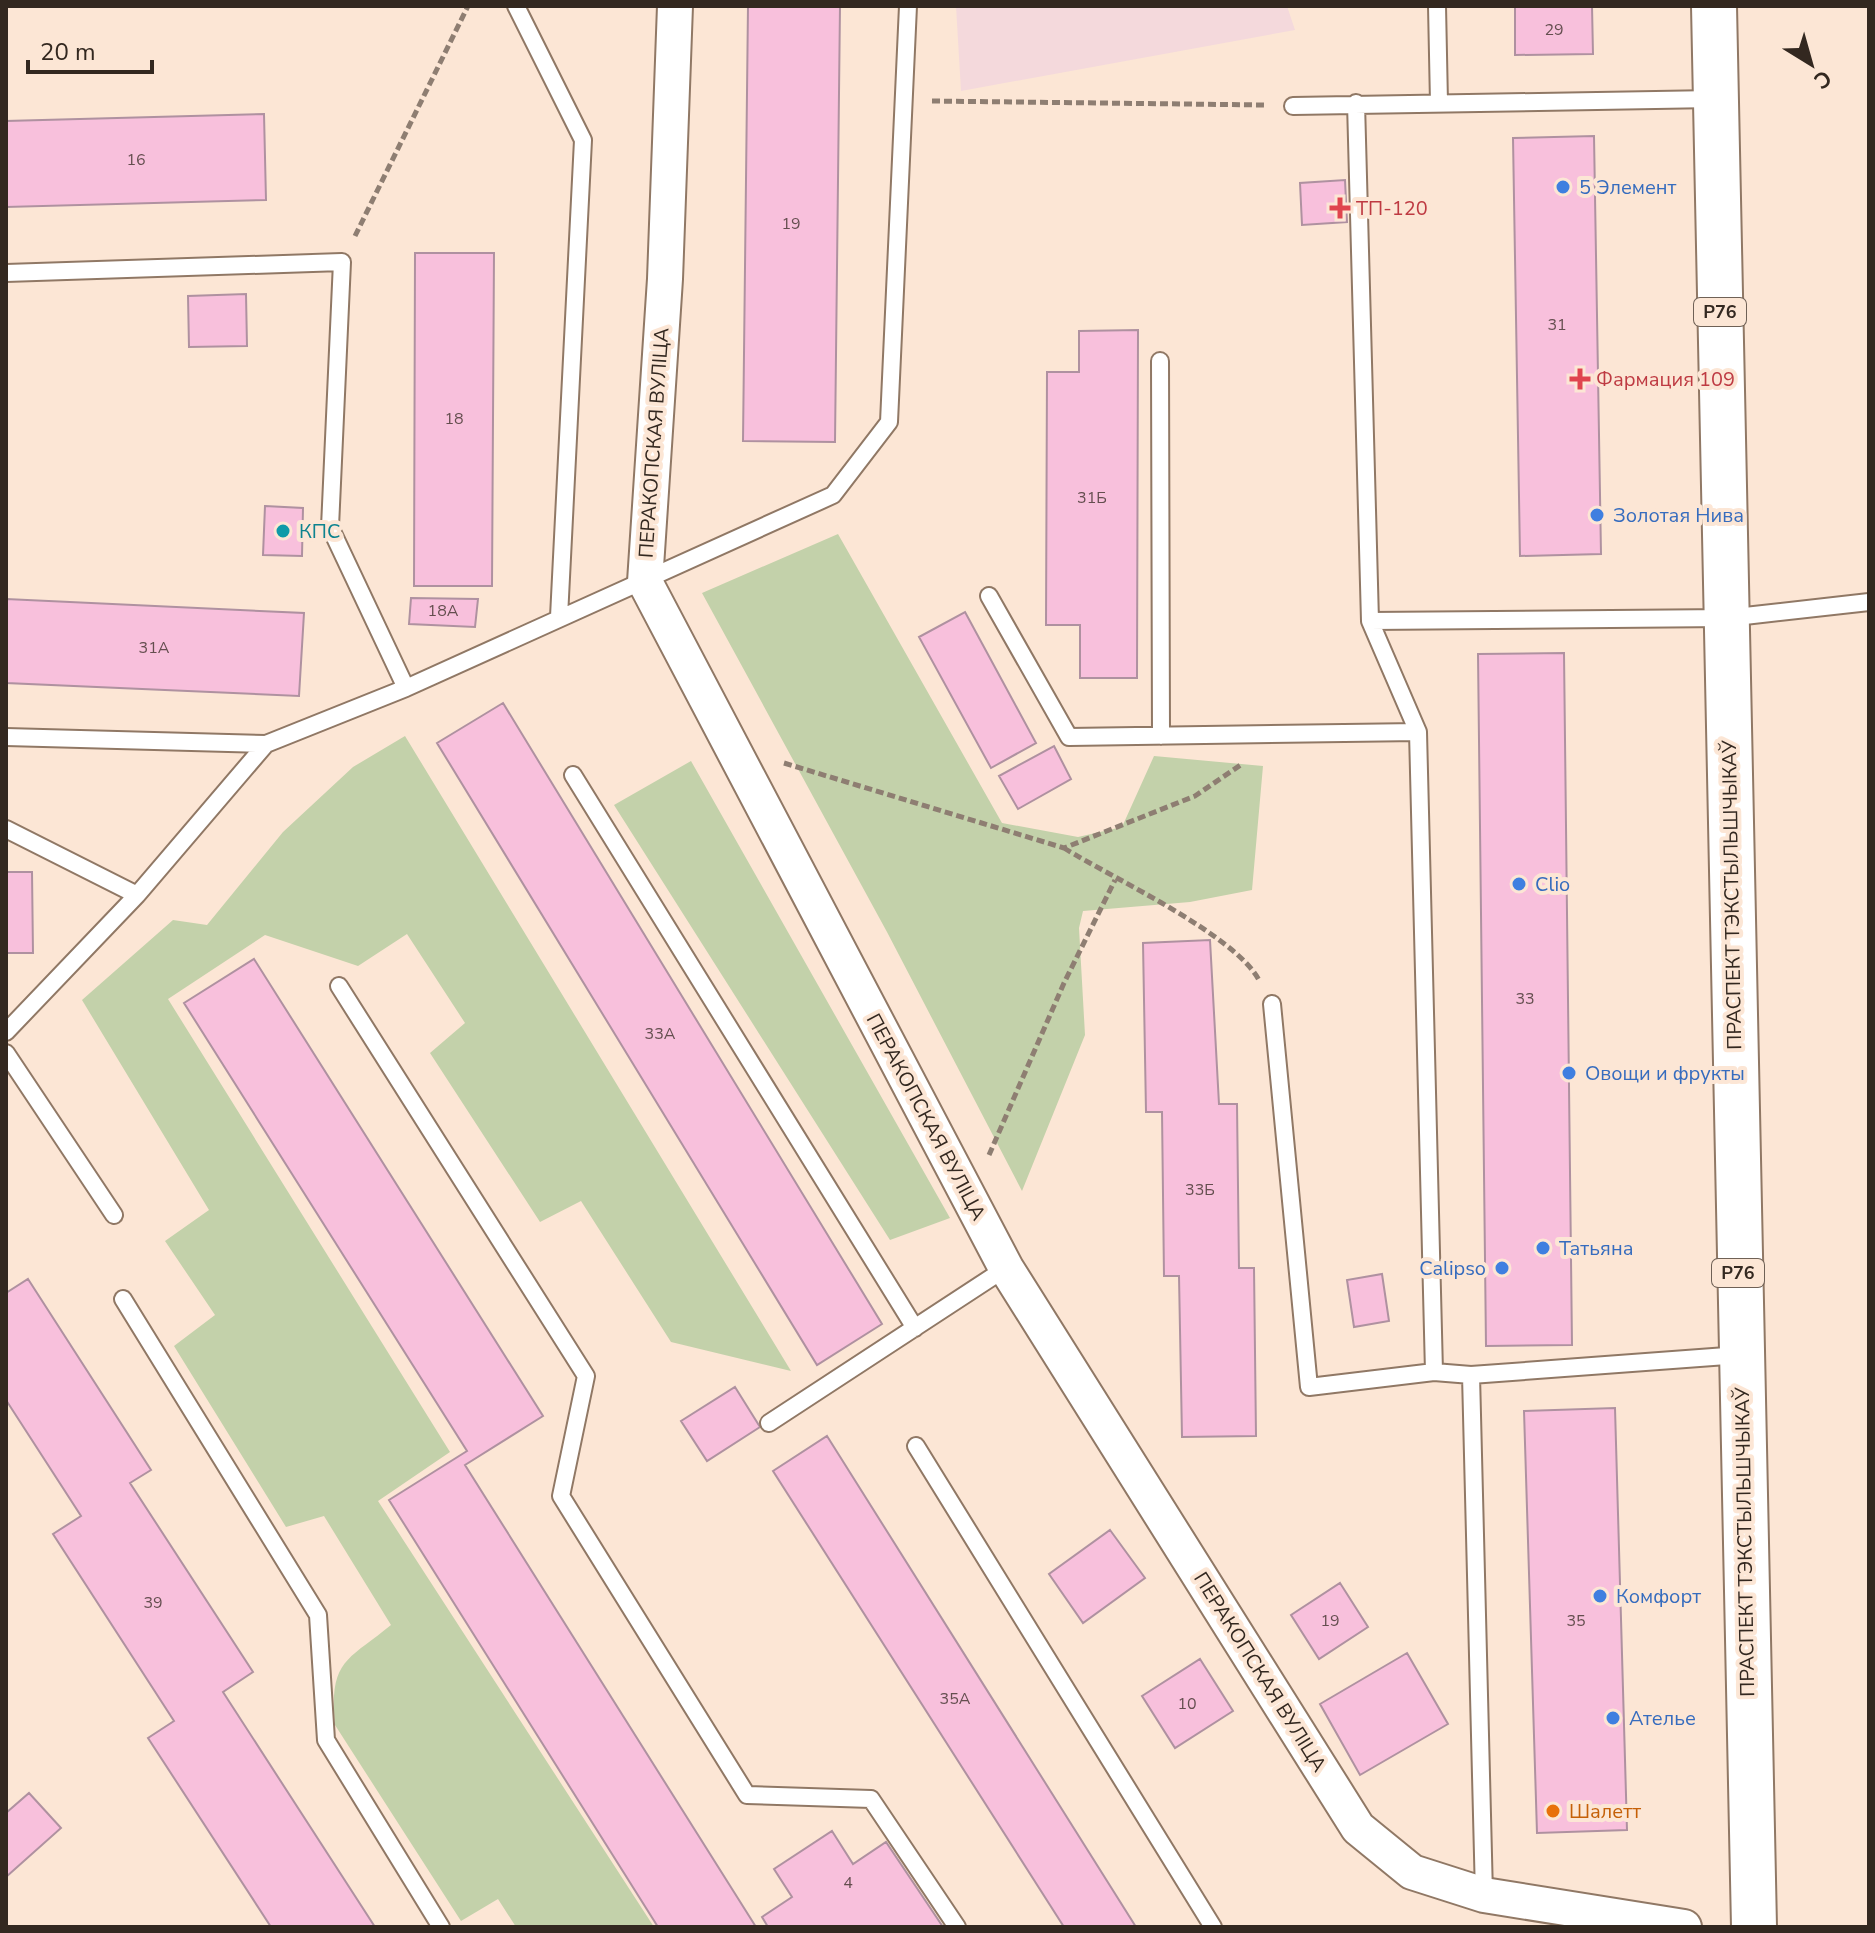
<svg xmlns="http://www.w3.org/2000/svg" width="1875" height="1933" font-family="'Nunito Sans',sans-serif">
<rect width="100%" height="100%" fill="#fce6d5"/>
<path fill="#f4d9dc" d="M956,6h331l8,24 -334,61z"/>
<path fill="#c3d1aa" d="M838,534l164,289 76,14 44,-10 32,-71 109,10 -11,124 -62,12 -107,9 -4,17 6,107 -63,156 -135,-259 -185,-339z
M405,736l386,635 -120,-29 -90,-141 -41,21 -110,-169 35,-30 -58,-89 -49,32 -93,-31 -97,64 282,453 -72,49 276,426h-138l-18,-28 -37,22 -126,-196c-6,-65 12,-64 56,-100l-67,-109 -38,11 -112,-181 41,-31 -50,-74 44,-31 -127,-210 91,-80 34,5 76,-93 70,-65z
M691,761l259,457 -60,22 -276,-435z"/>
<path fill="#f8c0dc" stroke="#af91a0" stroke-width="2" d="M748,6h92l-5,436 -92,-1z
M1515,6h77l1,48 -78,1z
M264,114l2,86 -260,7v-86z
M1594,136l7,418 -81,2 -7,-418z
M1345,180l2,42 -45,3 -2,-42z
M415,253h79l-2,333h-78z
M246,294l1,52 -58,1 -1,-51z
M1138,330l-1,348h-57v-53h-34l1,-253h32v-41z
M265,506l38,2 -1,48 -39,-1z
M411,598l67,1 -3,28 -66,-3z
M6,599l298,14 -5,83 -293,-13z
M965,612l71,131 -45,25 -72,-131z
M1564,653l8,692 -86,1 -8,-692z
M503,703l379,621 -65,41 -380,-622z
M1054,746l17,33 -53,30 -19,-33z
M6,872h26l1,81h-27z
M1210,940l9,164h18l2,164h15l2,168 -74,1 -3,-161h-15l-2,-164h-16l-3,-169z
M254,959l289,457 -78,49 291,462h-98l-269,-427 78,-49 -283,-448z
M1382,1274l7,47 -35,6 -7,-47z
M28,1279l123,191 -21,13 123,189 -30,20 152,235h-104l-123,-189 26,-17 -121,-187 28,-18 -75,-116v-107z
M735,1387l25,40 -53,34 -26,-40z
M1615,1408l12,422 -90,3 -13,-422z
M827,1436l309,491h-72l-291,-456z
M1110,1530l35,48 -62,45 -34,-49z
M1340,1583l28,44 -49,32 -28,-44z
M1407,1653l41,71 -88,51 -40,-71z
M1200,1659l33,52 -58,37 -33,-52z
M29,1793l32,35 -55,49v-64z
M832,1831l21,33 33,-22 57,85h-175l-6,-10 30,-20 -18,-28z"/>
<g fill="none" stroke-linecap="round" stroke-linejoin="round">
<g stroke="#907865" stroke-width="20">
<path id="service" d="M516,6l67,134 -24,477
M1437,6l2,97
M1356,103l14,518 48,111 16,640
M1293,106l421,-7
M6,273l336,-11 -12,265 76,161 427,-193 56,-73 19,-416
M1160,361l1,375
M989,596l80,141 349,-5
M1370,621l357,-3 142,-16
M6,737l260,7 140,-56
M573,775l342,553
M6,829l131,66 129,-151
M339,986l247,390 -25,120 186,299 124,4 86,128
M1272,1004l37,383 125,-15 37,3
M6,1032l131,-137
M6,1053l108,162
M123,1299l195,316 8,125 115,187
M769,1423l237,-155
M916,1446l297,481
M1484,1895l-13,-520 269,-20"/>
</g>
<g stroke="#907865" stroke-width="38">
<path id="minor" d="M675,6l-10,273 -20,303 361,686 352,560 54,44 72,23 200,32"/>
</g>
<g stroke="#907865" stroke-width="48">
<path id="primary" d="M1714,6l40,1921"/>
</g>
<path stroke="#8e7e72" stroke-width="5" stroke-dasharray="8 4" stroke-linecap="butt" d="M932,101l334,4
M355,236l113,-230
M784,763l280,85 131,-52 47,-32
M1064,848c50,31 170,86 195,132
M989,1155l75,-172 51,-103"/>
<use href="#service" stroke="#fff" stroke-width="16"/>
<use href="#minor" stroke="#fff" stroke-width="34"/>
<use href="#primary" stroke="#fff" stroke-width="44"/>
</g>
<g fill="#3f7fe0" stroke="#fce6d5" stroke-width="3">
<circle cx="1563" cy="187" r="8"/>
<circle cx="1597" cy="515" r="8"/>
<circle cx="1519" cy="884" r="8"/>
<circle cx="1569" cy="1073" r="8"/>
<circle cx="1543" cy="1248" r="8"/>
<circle cx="1502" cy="1268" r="8"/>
<circle cx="1600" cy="1596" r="8"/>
<circle cx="1613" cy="1718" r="8"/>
</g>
<g fill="#e0444e" stroke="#fce6d5" stroke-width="3">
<path d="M1336 196h8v8h8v8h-8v8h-8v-8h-8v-8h8z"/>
<path d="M1576 367h8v8h8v8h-8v8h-8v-8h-8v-8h8z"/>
</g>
<circle fill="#0f9aa8" stroke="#fce6d5" stroke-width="3" cx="283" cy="531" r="8"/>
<circle fill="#e8710a" stroke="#fce6d5" stroke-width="3" cx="1553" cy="1811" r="8"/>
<g text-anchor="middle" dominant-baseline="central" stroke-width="8" stroke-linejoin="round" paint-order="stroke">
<g font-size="16" fill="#644e4f">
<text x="1554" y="30">29</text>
<text x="136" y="160">16</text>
<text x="791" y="224">19</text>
<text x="1557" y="325">31</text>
<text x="454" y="419">18</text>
<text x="1092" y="498">31Б</text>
<text x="443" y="611">18А</text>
<text x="154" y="648">31А</text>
<text x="1525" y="999">33</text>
<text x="660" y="1034">33А</text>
<text x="1200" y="1190">33Б</text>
<text x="153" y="1603">39</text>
<text x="1330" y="1621">19</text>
<text x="1576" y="1621">35</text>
<text x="955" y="1699">35А</text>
<text x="1187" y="1704">10</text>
<text x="848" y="1883">4</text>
</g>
<g fill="#fce6d5" stroke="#6f6156" stroke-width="2">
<rect x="1694" y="298" width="52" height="28" rx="6"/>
<rect x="1712" y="1259" width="52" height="28" rx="6"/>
</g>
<g font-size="18" font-weight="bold" fill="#332820">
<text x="1720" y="312">Р76</text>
<text x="1738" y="1273">Р76</text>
</g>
<g font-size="20" fill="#366cbe" stroke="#fce6d5" text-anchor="start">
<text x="1579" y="187">5 Элемент</text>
<text x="1613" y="515">Золотая Нива</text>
<text x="1535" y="884">Clio</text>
<text x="1585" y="1073">Овощи и фрукты</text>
<text x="1559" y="1248">Татьяна</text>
<text x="1486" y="1268" text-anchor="end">Calipso</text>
<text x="1616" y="1596">Комфорт</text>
<text x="1629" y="1718">Ателье</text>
</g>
<g font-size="20" fill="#be3a42" stroke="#fce6d5" text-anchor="start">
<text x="1356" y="208">ТП-120</text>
<text x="1596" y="379">Фармация 109</text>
</g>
<g font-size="20" fill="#332820" stroke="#fce6d5">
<text transform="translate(654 443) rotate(-86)">ПЕРАКОПСКАЯ ВУЛІЦА</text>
<text transform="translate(1732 895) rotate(-91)">ПРАСПЕКТ ТЭКСТЫЛЬШЧЫКАЎ</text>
<text transform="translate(926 1117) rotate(62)">ПЕРАКОПСКАЯ ВУЛІЦА</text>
<text transform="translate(1745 1542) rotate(-91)">ПРАСПЕКТ ТЭКСТЫЛЬШЧЫКАЎ</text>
<text transform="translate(1260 1672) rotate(58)">ПЕРАКОПСКАЯ ВУЛІЦА</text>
</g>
<g font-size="20" fill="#0d838f" stroke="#fce6d5" text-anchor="start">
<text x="299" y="531">КПС</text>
</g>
<g font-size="20" fill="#c56008" stroke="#fce6d5" text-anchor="start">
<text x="1569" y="1811">Шалетт</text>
</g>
</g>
<rect width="1875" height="1933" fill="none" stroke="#332820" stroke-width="16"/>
<g transform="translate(1811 64) rotate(143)" stroke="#fce6d5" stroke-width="6" paint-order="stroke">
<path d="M0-6L14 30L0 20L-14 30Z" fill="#332820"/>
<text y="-12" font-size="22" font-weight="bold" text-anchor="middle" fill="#332820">С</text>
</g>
<path d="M28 60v12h124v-12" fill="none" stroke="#332820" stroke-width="4"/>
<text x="40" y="60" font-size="24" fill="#332820" stroke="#fce6d5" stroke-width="6" paint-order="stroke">20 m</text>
</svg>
